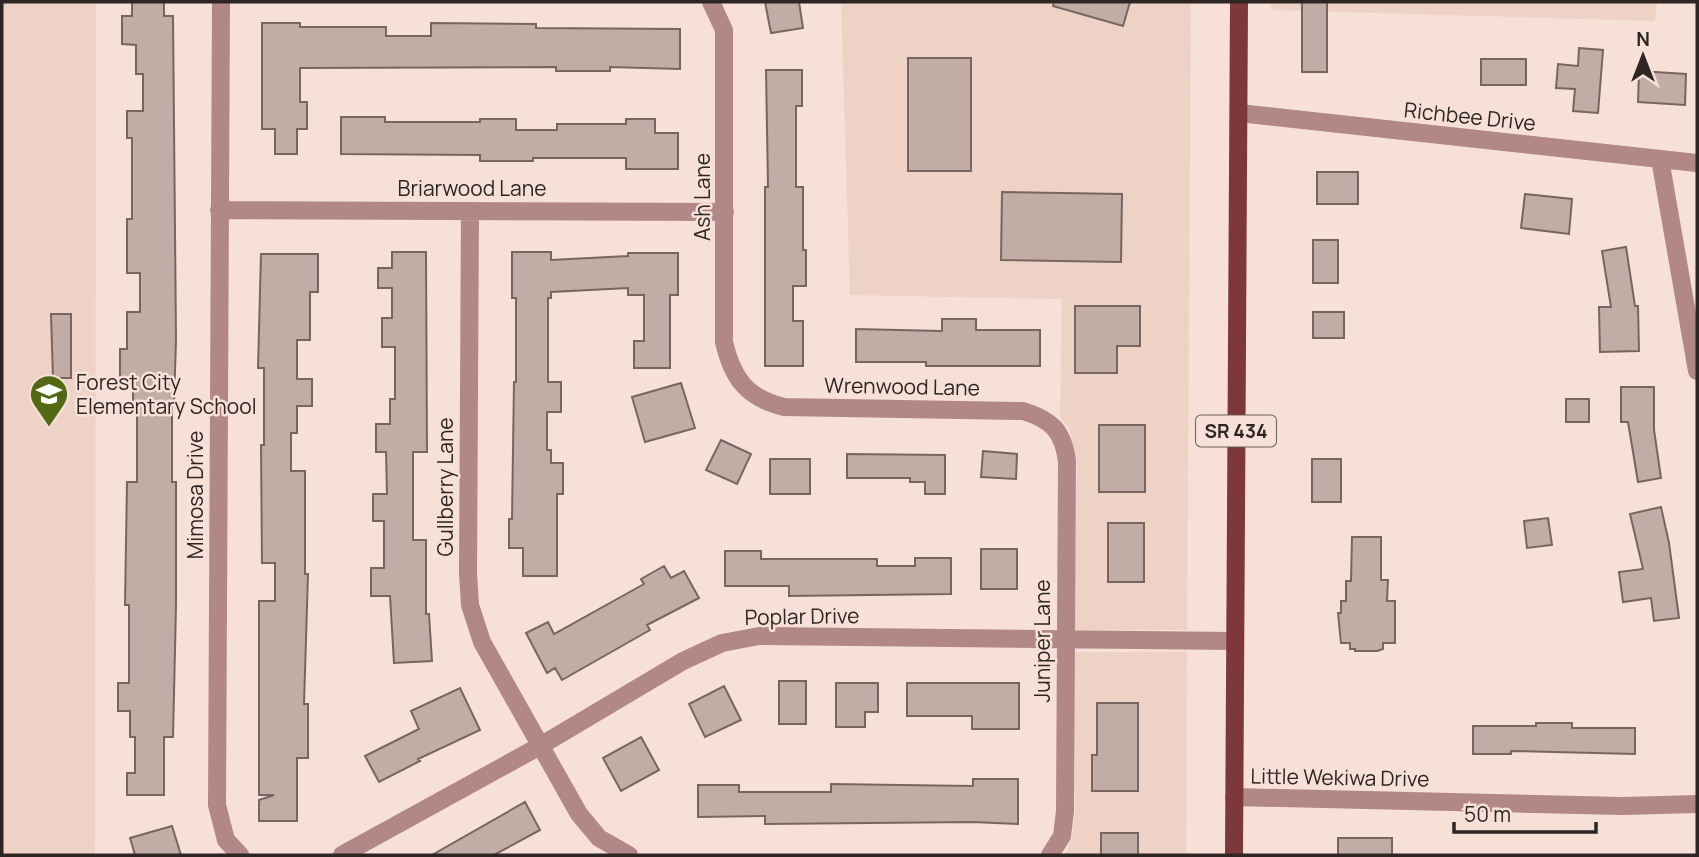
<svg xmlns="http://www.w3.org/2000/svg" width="1699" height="857" font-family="Manrope,sans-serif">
<rect width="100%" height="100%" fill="#f6e0d7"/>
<path fill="#eed2c6" d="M2,2h94l-1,853h-93z
M841,2h350l-4,628h-113l3,-169 -8,-33 -9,-10 2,-119 -212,-4z
M1271,2h386l-2,19 -384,-11z
M1074,652h113l-1,203h-121l7,-17 3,-25z"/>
<path fill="#c2aca6" stroke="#796560" stroke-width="2" d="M132,2h32v14h9l3,323 -2,66h-2v77h4v123l-3,132h-9v58h-37v-22h8v-36h-5v-26h-12v-28h11v-78h-4l2,-123h10v-77h-4v-27h-13v-29h7v-37h13v-39h-13v-54h5v-81h-5v-27h16v-37h-7v-29l-14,-1v-28h10z
M765,2h34l4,26 -32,5z
M1054,2h76l-7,24 -70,-20z
M1302,2h25v70h-25z
M262,23h38v4h86v9h45v-13l105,1v4l144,1v40l-70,-2v4h-54v-4l-256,1v34h7v27h-10v25h-22v-25h-13z
M1579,48l24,2 -5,63 -25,-2 2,-22 -19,-1 2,-24 20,2z
M908,58h63v113h-63z
M1481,59h45v26h-45z
M766,70h36v36h-6v81h7v63h3v36h-13v35h10v45h-38v-179h3z
M1639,71l47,3 -1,31 -47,-3z
M341,117h44v5h95v-3h36v11h41v-6h69v-5h29v14h23v36h-52v-11h-93v3h-53v-6l-139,-1z
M1317,172h41v32h-41z
M1002,192l120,2 -1,68 -120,-2z
M1525,194l47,5 -3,35 -48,-6z
M1313,240h25v43h-25z
M1626,247l9,59h3l1,45 -39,1 -1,-45h12l-9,-56z
M392,252h34l1,200h-14v88h13v74h3l3,47 -38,2 -4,-67h-19v-28h13v-47h-11v-27h14l-1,-42h-10v-28h14v-25h5v-52h-13v-29h10v-30h-14v-20h14z
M512,252h39v8l77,-4v-3h50v42h-8v73h-36v-27h10v-46h-16v-7l-77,4v6h-3v84h13v30h-14v38h4v13h12v31h-6v82h-34v-28h-14v-29h3l2,-137h2v-84h-4z
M261,254h57v38h-8v48h-13v39h15v27h-15v27h-6v38h14v103h3l-4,130h4v54h-11v63h-38v-21l15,-5h-15v-194h16v-38h-13l-1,-118h3v-77h-6z
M1075,306h65v40h-23v27h-42z
M1313,312h31v26h-31z
M51,314h20v64h-18z
M942,319h34v11h64v36h-114v-4h-70v-33l86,2z
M681,383l14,45 -50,14 -13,-45z
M1621,387h33v43l7,48 -23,4 -10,-60h-7z
M1566,399h23v23h-23z
M1099,425h46v67h-46z
M721,440l30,14 -14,30 -31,-14z
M983,451l34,3 -1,25 -35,-2z
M847,454l98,1v39h-20v-12h-15v-4h-63z
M770,459h40v35h-40z
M1312,459h29v43h-29z
M1661,507l8,36 10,75 -25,3 -3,-23 -28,4 -4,-30 24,-3 -13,-55z
M1548,518l4,27 -25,3 -3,-27z
M1108,523h36v59h-36z
M1352,537h29v43h7l-1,21h8v42h-12v6l-6,2h-22v-2h-5v-6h-9l-3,-30h3v-12h5v-20h5z
M981,549h36v40h-36z
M725,551h36v8h116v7h38v-8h36v36l-162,2v-10h-64z
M664,566l7,12 13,-7 15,27 -52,27 3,5 -88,50 -7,-12 -8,5 -21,-40 22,-11 6,12 90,-50 -3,-5z
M779,681h27v43h-27z
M836,683h42v29h-13v15h-29z
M907,683h112v46h-47v-13h-65z
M724,686l17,34 -36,17 -16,-33z
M460,688l20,42 -62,29 2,2 -41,21 -14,-26 54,-27 -8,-18z
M1097,703h41v88h-46v-36h5z
M1536,723h36v5h63v26l-124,-3v3h-38v-28h63z
M641,737l18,33 -38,21 -18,-33z
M973,779h45v45l-45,-2 -208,2v-8l-67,1v-32h41v7h92v-8l142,2z
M525,802l15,28 -46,25h-62z
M172,826l9,29h-46l-5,-17z
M1101,833h37v22h-37z
M1338,838h54v17h-54z"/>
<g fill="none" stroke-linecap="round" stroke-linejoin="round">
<path stroke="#b18787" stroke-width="18" d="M221,2l-4,803 9,35 14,15
M711,2l13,28v312c8,35 22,56 60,65l239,4c29,9 40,20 44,50l-2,350 -3,25 -12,19
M1239,113l458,50
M1660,159l37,212
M219,210l506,2
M470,211l-2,362 2,32 12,37 97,172 20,24 30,17
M1234,797l389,9 74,-2
M342,855l198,-109 143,-85 39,-18 37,-7 476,5"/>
<path stroke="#7e373b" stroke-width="18" d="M1234,855l5,-853"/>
</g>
<defs>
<g id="school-pin" transform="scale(2.0125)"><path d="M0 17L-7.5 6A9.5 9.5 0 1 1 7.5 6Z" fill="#536815" stroke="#f6e0d7"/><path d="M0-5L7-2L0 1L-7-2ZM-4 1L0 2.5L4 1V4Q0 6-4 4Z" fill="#fff"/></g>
</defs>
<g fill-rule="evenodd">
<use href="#school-pin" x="49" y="394"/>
</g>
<g text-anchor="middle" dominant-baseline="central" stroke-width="5" stroke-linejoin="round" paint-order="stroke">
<rect fill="#f6e0d7" stroke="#6a5e59" stroke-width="2" x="1196" y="415.5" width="80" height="31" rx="5"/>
<g font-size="19" font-weight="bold" fill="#2e2623">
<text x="1236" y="431">SR 434</text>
</g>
<g font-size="21" fill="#2e2623" stroke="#f6e0d7">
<text transform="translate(1470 116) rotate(6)">Richbee Drive</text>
<text x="472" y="188">Briarwood Lane</text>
<text transform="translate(702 197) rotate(-90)">Ash Lane</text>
<text transform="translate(902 386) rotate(1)">Wrenwood Lane</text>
<text transform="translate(445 487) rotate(-90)">Gullberry Lane</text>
<text transform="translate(195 495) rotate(-90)">Mimosa Drive</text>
<text transform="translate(802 616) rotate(-1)">Poplar Drive</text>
<text transform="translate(1042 641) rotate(-90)">Juniper Lane</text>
<text transform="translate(1340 777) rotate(1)">Little Wekiwa Drive</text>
</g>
<g font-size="21" fill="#2e2623" stroke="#f6e0d7" text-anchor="start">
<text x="76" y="382">Forest City<tspan x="76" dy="24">Elementary School</tspan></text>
</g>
</g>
<rect width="1699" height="857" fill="none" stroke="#2e2623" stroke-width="7"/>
<g transform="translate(1643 56)" stroke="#f6e0d7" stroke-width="5" paint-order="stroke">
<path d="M0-5L12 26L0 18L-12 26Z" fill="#2e2623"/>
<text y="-10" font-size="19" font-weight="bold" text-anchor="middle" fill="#2e2623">N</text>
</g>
<path d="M1454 822v10h142v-10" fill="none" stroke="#2e2623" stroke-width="3.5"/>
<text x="1464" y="822" font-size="21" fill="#2e2623" stroke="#f6e0d7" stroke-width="5" paint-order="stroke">50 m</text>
</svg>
